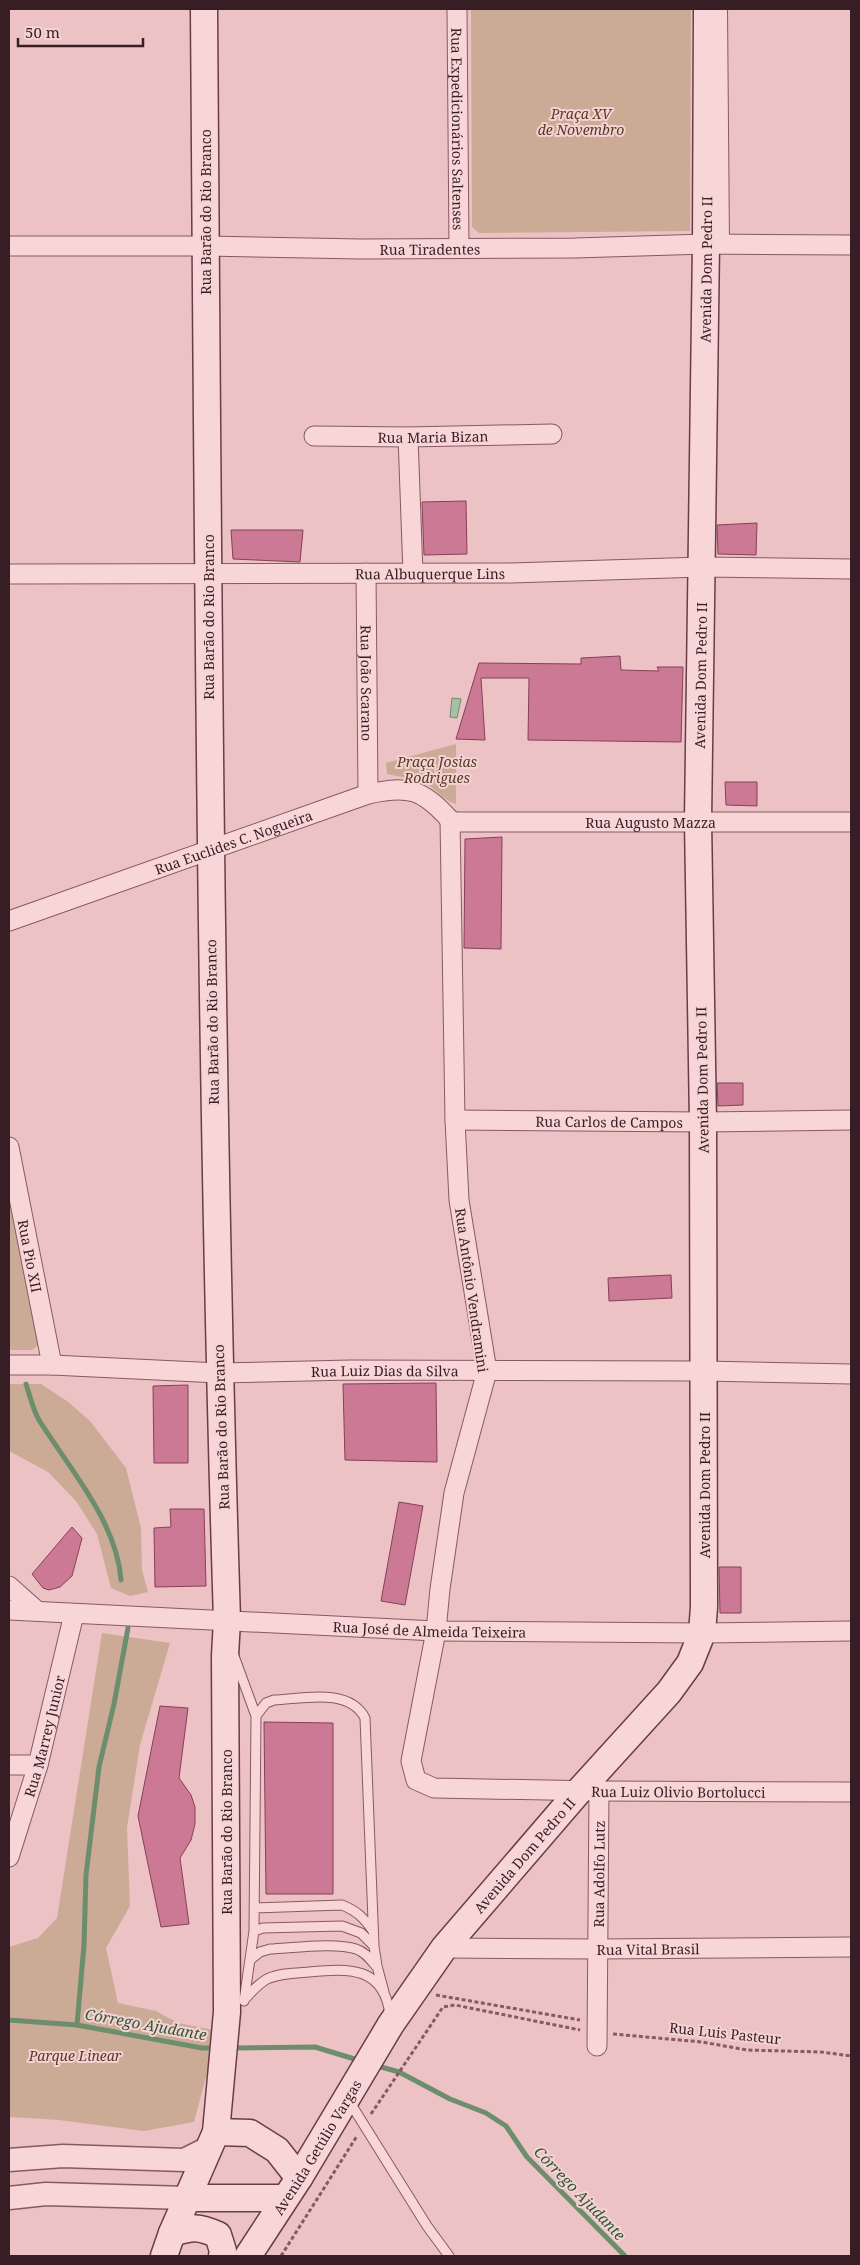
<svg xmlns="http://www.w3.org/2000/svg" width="860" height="2265" font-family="'Noto Serif',serif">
<rect width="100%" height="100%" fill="#edc2c4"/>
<path fill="#cbaa96" d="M471,9h220l-1,222 -211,2 -7,-6z
M456,744v60c-12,-3 -19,-14 -29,-20 -11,-6 -28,-7 -40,-10l-1,-11z
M9,1189l31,155 -8,6h-23z
M9,1384h32l26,17 23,20 36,47 15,60 1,42 6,22 -18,4 -19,-8 -14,-54 -21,-33 -28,-29 -39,-21z
M102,1633l68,10 -30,102 -13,83 3,78 -24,42 12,55 38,8 22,12 35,7 -5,39 -14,53 -50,9 -85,-11 -50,-3v-170l29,-9 19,-20z"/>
<path fill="#a6c0a5" stroke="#6c8e6c" d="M452,698l9,1 -4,19 -7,-1z"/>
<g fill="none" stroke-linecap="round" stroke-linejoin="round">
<path stroke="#6c8e6c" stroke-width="5" d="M26,1384c4,12 7,26 13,36 30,48 78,102 82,160
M9,2020l68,5 125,23h14
M77,2025l7,-80 2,-70 13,-108 15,-63 14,-76
M232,2048l83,-1 46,14
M374,2065l25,7 51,27 36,14 20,13 21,31 98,99"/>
</g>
<path fill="#cb7994" stroke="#864058" d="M466,501l1,53 -43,1 -2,-53z
M757,523l-1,32 -38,-1 -1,-29z
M231,530h72l-3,32 -67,-3z
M620,656l1,14 38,1 -2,-4h26l-2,75 -153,-2 1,-62h-48l4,62 -29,-1 23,-76 102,1v-6z
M725,782h32v24l-31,-1z
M502,837l-1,112 -37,-1 1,-109z
M717,1083h26v22l-25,1z
M671,1275l1,23 -63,3 -1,-23z
M436,1383l1,79 -92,-2 -2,-76z
M188,1385v78h-34l-1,-77z
M399,1502l24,4 -18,99 -24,-4z
M170,1509h34l2,77 -51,1 -1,-59 17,-1z
M72,1527l10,11 -10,38 -12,11 -11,3 -6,-2 -11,-14z
M719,1567h22v46h-21z
M160,1706l28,2 -9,70 12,17 4,12v17l-4,16 -11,18 9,66 -28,3 -23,-111z
M264,1722l69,1v171h-67z"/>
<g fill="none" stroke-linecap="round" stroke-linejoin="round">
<g stroke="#875a63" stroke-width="11">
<path id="service" d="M234,1656l22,60
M254,1908l88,-3c15,6 22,13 31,26
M254,1931l9,-3 79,-2 19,7 13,13
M250,1960l10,-8 10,-3c23,-1 65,-7 86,0 9,3 14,10 20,17
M244,2000c7,-8 14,-16 23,-21 13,-6 28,-6 42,-7 39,-4 76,-6 81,44
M244,2001l10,-70 2,-215 10,-13 8,-3c28,-1 75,-13 91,18l9,228 3,20 7,26
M349,2101l78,125 22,30"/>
</g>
<g stroke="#875a63" stroke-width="16">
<path id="pedestrian" d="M720,9l2,235"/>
</g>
<g stroke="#875a63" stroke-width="21">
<g id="minor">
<path id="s1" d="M457,9l2,239"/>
<path id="s2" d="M9,246h197l155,3 214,-1 131,-4 145,1"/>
<path id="s3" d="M314,436l94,1 144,-3"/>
<path d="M408,437l5,136"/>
<path id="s4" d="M366,573l2,221"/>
<path id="s5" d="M9,574l502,-1 191,-6 149,2"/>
<path id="s6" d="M450,820l5,300 4,80 28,171 -33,122 -14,96 -4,42 -25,130 5,19 18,8 165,3 252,1"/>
<path id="s7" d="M450,820l5,2h396"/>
<path id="s8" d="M9,921l359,-127c40,-9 55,-5 82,26"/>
<path id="s9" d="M455,1120l248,2 148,-2"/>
<path id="s10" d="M9,1147l43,218"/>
<path id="s11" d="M9,1365h43l167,8 132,-3 353,1 147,3"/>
<path d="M9,1586l27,24"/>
<path id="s12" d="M9,1610l427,21 266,2 149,-2"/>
<path d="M9,1765h29"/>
<path id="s13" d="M9,1857l29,-92 36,-151"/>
<path id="s14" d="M444,1948l153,1 254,-2"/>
<path id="s15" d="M597,2046l2,-255"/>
</g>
</g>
<g stroke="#875a63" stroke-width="25">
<path id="tertiary" d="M9,2160l54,-4 121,4 26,-13
M9,2198l37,-4 142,4"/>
</g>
<g stroke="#693d48" stroke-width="29">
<g id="secondary">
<path d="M216,2132l34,1 27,17 22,28"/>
<path d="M188,2198h97"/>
<path d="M172,2233c21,-6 26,-7 46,2l5,16 -1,5"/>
<path d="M164,2256l8,-23 44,-101 11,-120 -2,-356 2,-36c-17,-537 -19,-1074 -23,-1611"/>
<path id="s16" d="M248,2256l51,-78 92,-154 53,-76 135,-157 90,-99 21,-29 12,-30 2,-26 -1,-485 -5,-301 8,-577 1,-235"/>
</g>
</g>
<path stroke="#875a63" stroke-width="3" stroke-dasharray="4 2.5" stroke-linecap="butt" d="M436,1995l144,25
M613,2034l89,8 45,8 74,2 30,4
M371,2114l72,-107 12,-2 125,25
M281,2256l76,-120"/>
<use href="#service" stroke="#f8d5d7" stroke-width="9"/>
<use href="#pedestrian" stroke="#f8d5d7" stroke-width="14"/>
<use href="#minor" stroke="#f8d5d7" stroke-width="19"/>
<use href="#tertiary" stroke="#f8d5d7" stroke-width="22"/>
<use href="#secondary" stroke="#f8d5d7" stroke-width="26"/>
</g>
<g text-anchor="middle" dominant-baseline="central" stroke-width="4" stroke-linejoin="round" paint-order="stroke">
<g font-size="14" font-style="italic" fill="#533c24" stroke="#f5d2d3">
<text x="581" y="113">Praça XV<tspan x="581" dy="16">de Novembro</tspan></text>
<text x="437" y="761">Praça Josias<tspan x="437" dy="16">Rodrigues</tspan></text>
<text x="75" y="2055">Parque Linear</text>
</g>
<g font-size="14" fill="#371e24" stroke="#f5d2d3">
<text stroke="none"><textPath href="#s1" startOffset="120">Rua Expedicionários Saltenses</textPath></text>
<text transform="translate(205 212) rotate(-90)">Rua Barão do Rio Branco</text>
<text stroke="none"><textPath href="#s2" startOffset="421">Rua Tiradentes</textPath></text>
<text stroke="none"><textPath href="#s16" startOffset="2138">Avenida Dom Pedro II</textPath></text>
<text stroke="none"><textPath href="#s3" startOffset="119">Rua Maria Bizan</textPath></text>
<text stroke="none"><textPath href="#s5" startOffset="421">Rua Albuquerque Lins</textPath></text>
<text transform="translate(208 617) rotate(-90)">Rua Barão do Rio Branco</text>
<text stroke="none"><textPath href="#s16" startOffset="1732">Avenida Dom Pedro II</textPath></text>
<text stroke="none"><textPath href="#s4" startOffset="110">Rua João Scarano</textPath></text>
<text stroke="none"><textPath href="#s7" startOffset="201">Rua Augusto Mazza</textPath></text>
<text stroke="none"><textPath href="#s8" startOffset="238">Rua Euclides C. Nogueira</textPath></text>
<text transform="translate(212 1022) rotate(-91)">Rua Barão do Rio Branco</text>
<text transform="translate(702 1080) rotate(-91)">Avenida Dom Pedro II</text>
<text stroke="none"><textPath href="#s9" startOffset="154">Rua Carlos de Campos</textPath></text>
<text stroke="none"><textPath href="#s10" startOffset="111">Rua Pio XII</textPath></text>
<text transform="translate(472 1290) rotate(82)">Rua Antônio Vendramini</text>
<text stroke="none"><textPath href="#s11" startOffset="376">Rua Luiz Dias da Silva</textPath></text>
<text transform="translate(221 1427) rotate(-92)">Rua Barão do Rio Branco</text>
<text transform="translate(704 1485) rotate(-90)">Avenida Dom Pedro II</text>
<text stroke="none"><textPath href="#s12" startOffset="421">Rua José de Almeida Teixeira</textPath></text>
<text stroke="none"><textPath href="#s13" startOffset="126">Rua Marrey Junior</textPath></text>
<text stroke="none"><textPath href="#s6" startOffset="1235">Rua Luiz Olivio Bortolucci</textPath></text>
<text transform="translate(226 1832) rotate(-90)">Rua Barão do Rio Branco</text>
<text stroke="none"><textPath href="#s16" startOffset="488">Avenida Dom Pedro II</textPath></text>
<text stroke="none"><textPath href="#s15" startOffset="172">Rua Adolfo Lutz</textPath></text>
<text stroke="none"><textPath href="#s14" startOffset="204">Rua Vital Brasil</textPath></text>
<text transform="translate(725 2033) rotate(6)">Rua Luis Pasteur</text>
<text stroke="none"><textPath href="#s16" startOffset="129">Avenida Getúlio Vargas</textPath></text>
</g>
<g font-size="15" font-style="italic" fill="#2d5735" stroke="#f5d2d3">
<text transform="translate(146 2024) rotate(10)">Córrego Ajudante</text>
<text transform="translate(580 2193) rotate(46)">Córrego Ajudante</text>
</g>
</g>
<rect width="860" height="2265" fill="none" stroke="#371e24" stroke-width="20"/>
<path d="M18 38v8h125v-8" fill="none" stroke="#371e24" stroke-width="2.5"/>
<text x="25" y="38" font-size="15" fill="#371e24" stroke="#f5d2d3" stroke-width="4" paint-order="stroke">50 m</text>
</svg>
